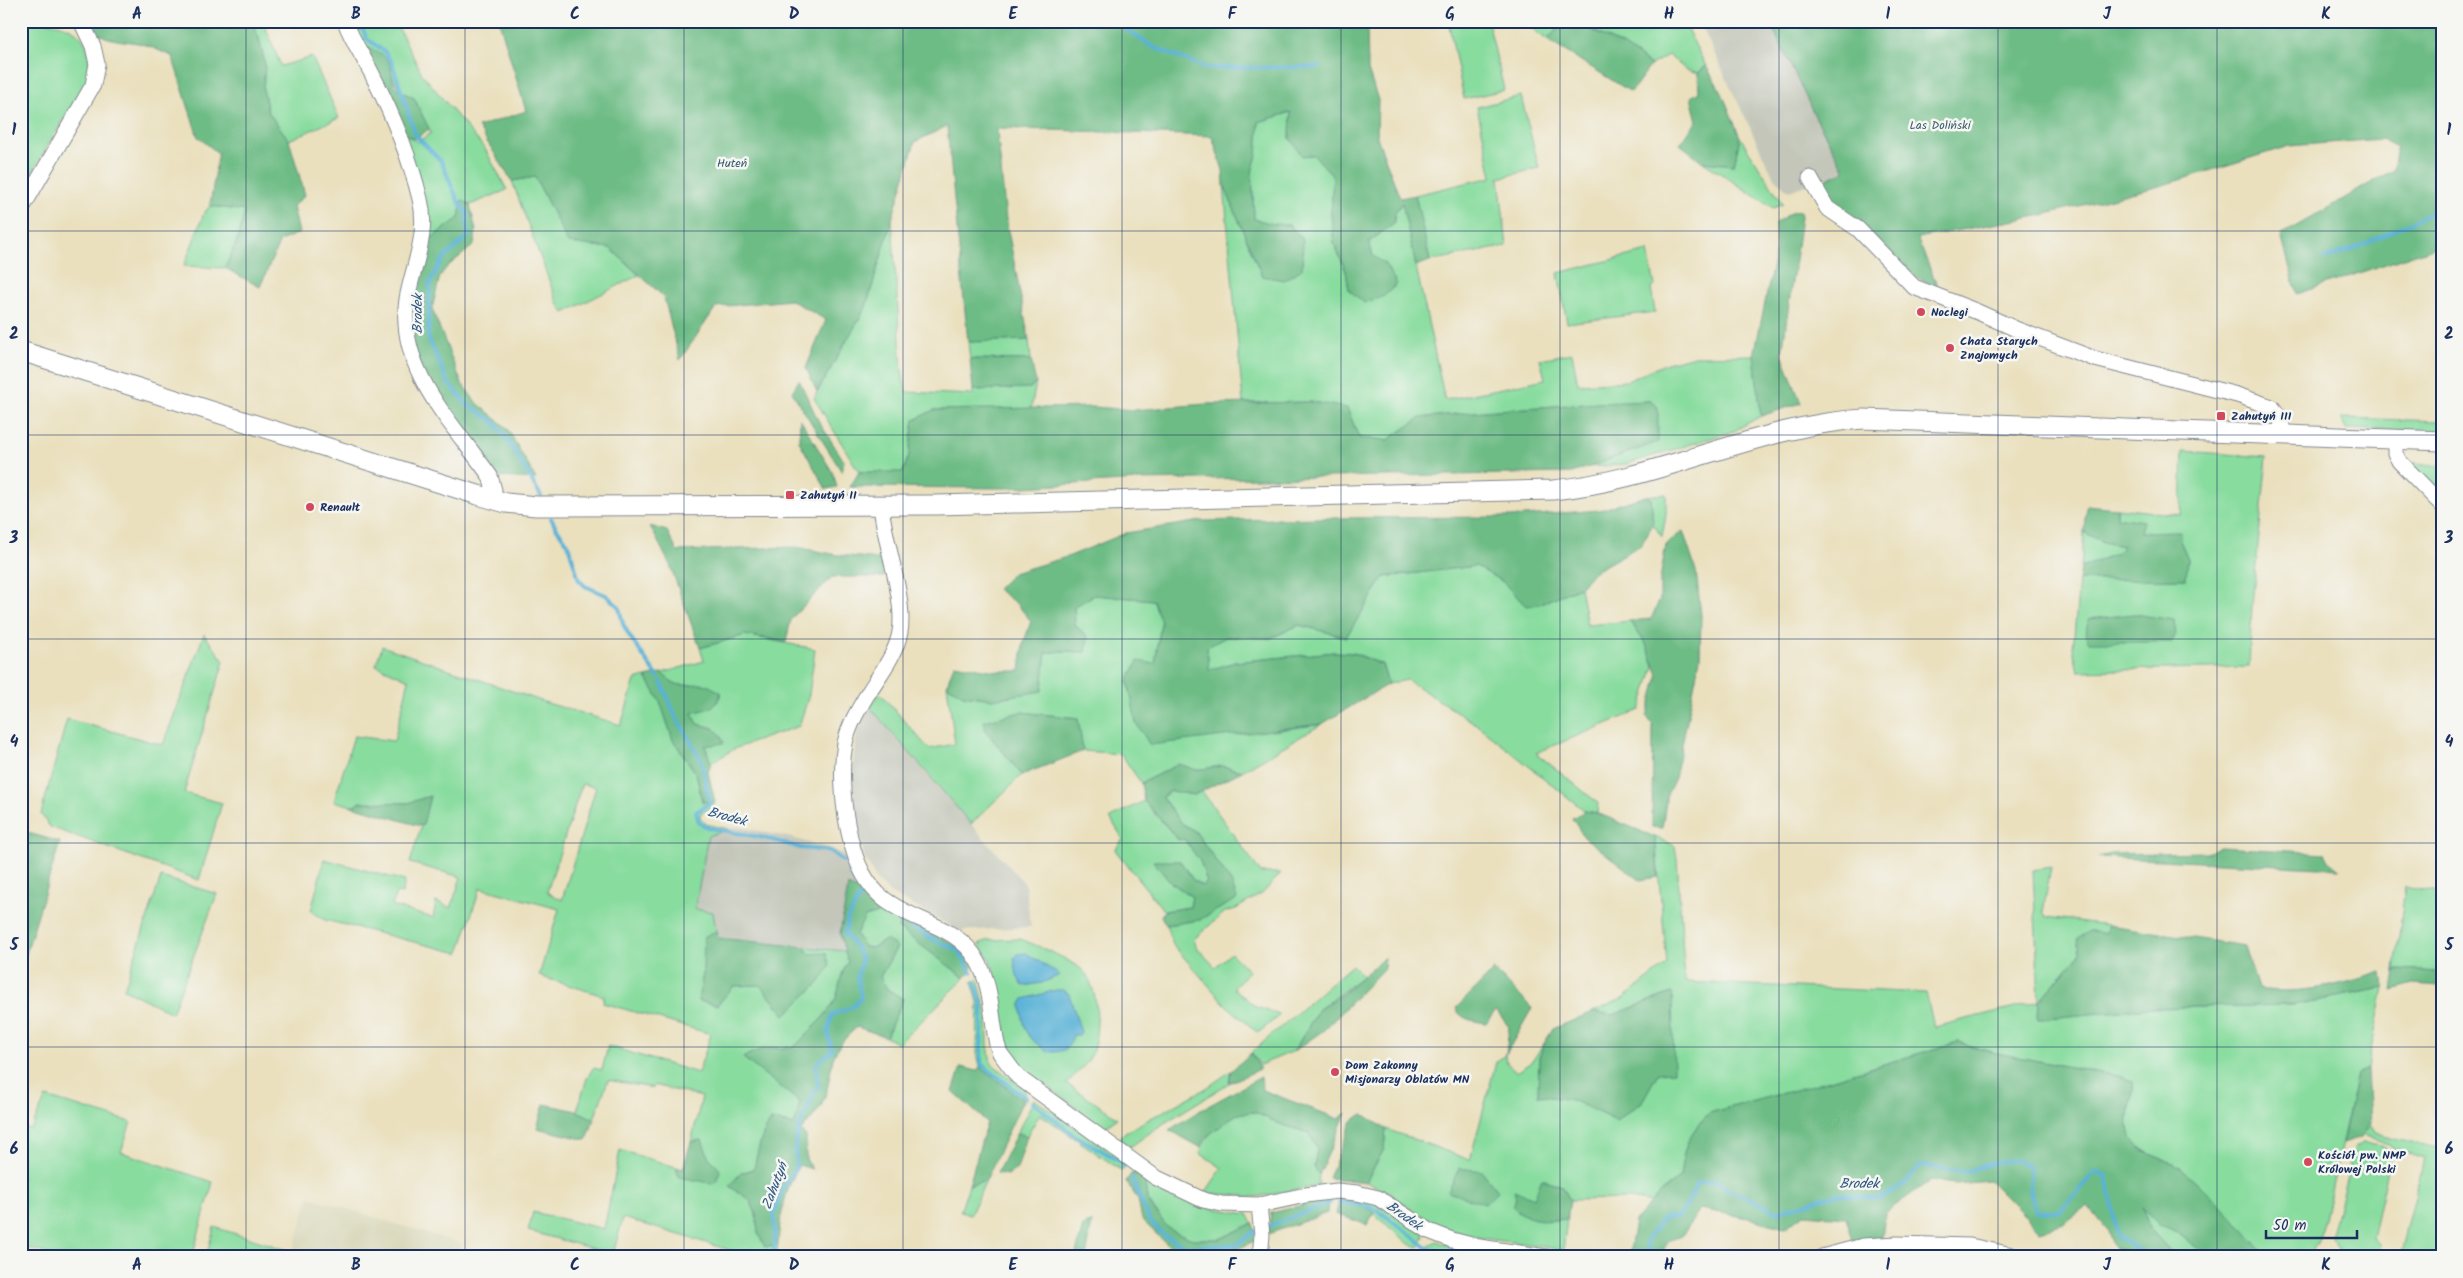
<svg xmlns="http://www.w3.org/2000/svg" width="2463" height="1278" font-family="Kalam,sans-serif">
<rect width="100%" height="100%" fill="#f6f6f2"/>
<filter id="ink" filterUnits="userSpaceOnUse"><feTurbulence type="fractalNoise" baseFrequency=".02" numOctaves="2"/><feDisplacementMap in="SourceGraphic" scale="10" xChannelSelector="R" yChannelSelector="G"/><feConvolveMatrix kernelMatrix="1 2 1 2 8 2 1 2 1" color-interpolation-filters="sRGB"/></filter>
<filter id="wash" filterUnits="userSpaceOnUse"><feTurbulence type="fractalNoise" baseFrequency=".0096" numOctaves="4" result="noise"/><feDisplacementMap in="SourceGraphic" scale="20" xChannelSelector="R" yChannelSelector="G"/><feGaussianBlur stdDeviation="1.12" result="paint"/><feColorMatrix in="noise" values="0 0 0 0 0 0 0 0 0 0 0 0 0 0 0 0 0 1.4 0 .05"/><feComposite in="paint" operator="in"/></filter>
<g filter="url(#wash)">
<rect width="100%" height="100%" fill="#eae0be"/>
<path fill="#d7d6b7" d="M309,1197l153,47 -4,13h-148l-17,-6z"/>
<path fill="#c3c6b9" d="M1699,21h70l48,99 29,51 -57,20 -15,-13z
M869,706l66,78 90,100 6,43 -71,4 -70,-38 -13,-12 -13,-25 -7,-32 -5,-47 5,-46z
M737,827l47,9 45,12 16,8 28,42 -25,-12 -8,48 5,17 -128,-13 -4,-26 -18,-2 13,-74z"/>
<path fill="#87dc9e" stroke="#51867e" fill-rule="evenodd" d="M21,21c42,0 75,6 67,57l-67,113z
M251,21h12l18,45 31,-9 27,61 -50,22 -21,-28 -5,-23 2,-24 -6,-26z
M347,21h48l27,53 63,75 22,41 -37,15 -8,-5 -3,18 -25,18 -8,10 -25,-114 16,10 14,-9 -17,-35c-17,-8 -20,-14 -24,-32l-30,-19z
M1448,21h40l16,69 -40,9z
M1522,21h43l-18,19z
M1580,21h43l8,7 56,1 19,37 -8,7 -13,-4 -17,-14 -17,10c-23,-16 -48,-28 -71,-44z
M1521,96l18,72 -40,10 8,68 -77,15 -15,-66 77,-18 -15,-70z
M1291,112l-1,26 24,16 19,22 -2,39 3,29 12,27 3,19 36,-26 -12,-8 -4,-14 12,-9 21,-31 43,198 100,-21 -5,-20 32,-6 6,31 49,-3 40,-18 28,-7 59,-1 7,61 -27,15 -107,33 -39,3 33,-12 29,-54 -52,2 -114,8 -64,7 -32,22 -29,-2 -12,-30 -35,-6 -69,1 -19,-218 38,91 28,-51 -17,-1 -19,-5 -2,-47 5,-17 2,-33z
M1740,137l43,67 -10,4 -70,-46 31,3z
M535,177l33,65 42,6 29,27 -75,38 -7,-11 -45,-121z
M210,206l35,5 -7,28 -13,29 -41,-2 20,-53z
M892,220l10,151 4,21 67,3v-5l57,-2 6,-5 -5,26 -97,1 -20,10 -5,35 -6,18 -44,-1 -45,-74 52,-91z
M1648,251l7,35 -4,2 4,24 -88,11 -9,-50z
M1029,340l2,20 -61,-1 -2,-17z
M2341,418l101,3v11l-96,-3z
M2183,451l84,6 -15,148 -3,62 -171,4 -5,-23 6,-68 106,-1 3,-20 -7,-16 -41,-11 -23,-15v-9l64,7z
M2405,462l37,4v29z
M1666,494v21l-4,22 -9,-13 -2,-25 -5,-3z
M2084,532l19,10 20,4 -6,7 -36,15z
M1476,566l27,16 23,24 13,-2 41,-17 7,38 43,-4 17,25 7,20 -14,44 -104,43 62,50 -1,10 -12,-2 -109,-87 -69,-44 -19,4 -6,-20 -28,-11 -20,-1 -99,10 -26,9 -2,-24 19,-10 45,1 28,-13 47,12 38,-60z
M1094,595l59,5 8,22 -6,43 -27,15 2,13 142,38 50,-7 -80,47 -20,-5 -26,4 -17,-6 -38,19 -20,-29 -38,-3 -5,-33 -57,-6 -36,9 1,10 36,44 -51,49 -102,-118 11,-13 49,56 26,-5 -8,-59 16,10 30,4 52,-46 17,-2 24,1 -11,-27 -1,-18z
M204,634l20,27 -40,132 38,10 -23,77 -149,-53 -9,-13 26,-95 96,26z
M745,635l70,14 -6,46 -10,31 -65,23 -23,14 -6,-17 9,-18 -16,-4 -6,-11 12,-29c-20,3 -28,4 -42,-11l42,-12 -4,-13z
M382,646l162,56 77,23 14,-45 11,-3 14,24 13,39 23,33 6,29h13l-4,6 -10,5 -1,4 6,7 23,5 -21,7 -13,73 18,3 3,19 -12,6 -1,37 -5,27 19,4 17,-19 26,-1 25,30 23,-61 -3,-7 40,4 3,11c-9,15 -7,21 -12,36 -5,14 -32,39 -43,50h-21l-28,10 56,44 -6,23 -23,-5c-10,13 -13,32 -17,49l-13,4 15,41 2,19 7,14 13,-3 -2,13h-23l-130,-39 -10,36 -85,-23 5,-19 71,17 16,-79 56,17 3,10 29,-21 -6,-16 -11,2 11,-45 -48,-12 -1,3 -45,-8 -14,39 -17,-8 10,-33 6,-10 9,2 6,-24 90,27 13,-39 -108,-31 1,-7 -65,-20 20,-67 -79,-21 -21,65 -134,-33 -14,-9 13,-52 81,22 -3,13 -6,-1 -4,13 41,12 3,-16 15,6 10,-31 -51,-14 20,-67 -22,7 -47,-1 -9,4 -18,-5 20,-65 40,5 15,-61 -33,-15zM582,784l14,3 -34,113 -15,-8z
M1171,791l23,4 8,-4 59,82h20l-17,19 -28,17 -11,3 -31,27 2,7 19,21 16,-14 18,18 -15,17 22,19 24,8 -22,18 -33,-29 -52,-59 -7,-20 33,-5 32,-38 -36,-51 -13,-6 -20,-28z
M1144,801l34,39 5,-2 17,23 7,21 -5,4 -9,-6 -13,-19 -11,20 23,16 -2,10 -26,4 -49,-61 8,-11 -13,-21z
M1655,837l20,9 2,13 8,123 241,11 8,34 105,-26 -6,-131 18,-3 -8,45 3,5 62,8 -2,8 -17,-1 -9,22 -41,47 -1,18 112,-11 144,-3 90,-17 -17,81 -10,5 -32,145 -8,24 -8,14h-40c-27,-27 -57,-63 -87,-87 -15,-13 -40,-13 -50,-32 -9,-18 3,-38 1,-56l-11,-5 -131,-25 -33,-10 -148,44 -101,27c-22,22 -25,35 -29,64l-28,26 -22,-4 -60,1 -8,-14 -20,-7 -7,19 10,23 22,-2 -4,32c-36,-10 -75,-8 -110,-20 -32,-11 -56,-36 -87,-49l18,-33 2,-20 84,31 26,-98 10,-8 1,9 10,9 14,-9 14,-21 -6,16 -1,37 34,5 44,21 25,-18 17,-30 13,-80 -58,22 -20,-3 31,-14 43,-34z
M161,877l56,17 -45,119 -48,-24z
M2405,886l37,8v78l-47,-2z
M873,898l29,17 -4,13 67,50 -67,66 -12,-7 17,-38 -16,-10 -7,-12 17,-30 -11,-7 -14,8 -8,-1 -8,-13z
M1021,939c19,8 42,17 59,29 21,16 21,73 8,93 -6,8 -15,15 -21,23l51,34 -14,10 -68,-50 -23,-21 -6,-17 -11,-63 -7,-18 -10,-15 9,-4z
M1352,965l11,11 -45,34 -24,41 -34,14 -9,-12z
M978,979l9,34 1,32 3,18 35,28 -3,9 -43,-33 -3,-14 1,-51 -6,-20z
M1231,1071l-2,12 -71,44 -28,20 -11,-8 6,-7 80,-43z
M46,1097l85,25 -10,30 92,30 -21,75h-134l-37,-11v-119l10,2z
M1034,1099l93,64 -5,8 -82,-57 -13,22 -10,-3z
M1254,1112l26,12 29,9 8,15 -3,19 5,8 -1,11 -62,11 -51,-4 17,-25 -21,-14c-1,-15 23,-36 37,-40 5,-2 11,-1 16,-2z
M2370,1126l5,7 67,16 -3,23 3,1v76l-5,8h-37l24,-98 -32,-10v-4l-29,-10z
M2364,1143l18,2 9,6 -19,87 9,7 -4,12h-34l-12,-19 22,-86 2,-5z
M1137,1171l39,25 23,10 49,8 5,9 -33,16h-28l-24,-10 -21,-31 -3,-20 -12,-5z
M986,1180l-15,34 -11,-2 9,-27z
M1339,1195l27,3 57,34 1,5 -5,10 -10,-3 -49,-42 -20,-3z
M2142,1207l17,17 20,10 30,23h-33l-27,-29z
M214,1227l96,30h-104z
M1437,1241l41,16 -51,-2 -1,-2 5,-9z"/>
<path fill="#6dbc85" stroke="#447672" d="M90,21h161l8,18 6,26 -2,24 5,23 21,28 16,55 -12,11 6,27 -19,8 -20,46 -35,-19 13,-29 7,-28 -35,-5 8,-53 -20,-16 -26,-81c-9,-3 -17,-8 -26,-11 -19,-6 -49,-1 -56,-24z
M499,21h876l-8,4 1,45 10,30 -1,37 23,61 15,-3 15,66 -14,5 -14,-63 -7,9 -1,11 -25,19 4,14 12,8 12,20 -13,12 -20,7 -15,-13 -3,-19 -12,-27 -3,-29 2,-39 -19,-21 -12,1 -12,-18 1,-26 -32,10 -2,33 -5,17 2,47 19,5 17,1 13,15 -1,29 -18,11 -22,-4 -38,-91 -1,-15 -11,-34 -215,-8 9,92 23,120 -61,2 -21,-216 -32,16 -49,165 -49,85 -11,-24 20,-48 -35,-20 -75,7 -36,53 -16,-63 -54,-49 -42,-5 -33,-66 -23,4 -34,-54 48,-16z
M1565,21h15l17,12 29,14 25,18 -20,27 -84,-52z
M1623,21h61l3,8 -56,-1z
M1769,21h673v224l-145,49 -16,-59 112,-65 4,-23 -16,-8 -92,7 -129,40 -122,30 -121,22 21,49 -24,-11 -26,-27 -52,-43 -14,-25 23,-10 -28,-51z
M360,47c15,2 26,6 31,21 1,5 1,12 3,16 4,7 14,11 20,14l15,31 -14,10 -14,-7z
M1706,66l16,27 18,44 -6,28 -31,-3 -23,-18 17,-23 -6,-24 8,-5 -1,-19z
M462,200l8,5 6,26 -2,14 -27,22 -7,9 -8,33 30,75 14,18 31,26 29,51 -38,-2 -54,-69 -29,-51 -5,-55 16,-56 8,-10 25,-18z
M1800,211l1,6 -19,137 19,49 -40,13 -7,-61 22,-105 -1,-27 18,-11z
M970,359l61,1 5,23 -6,5 -57,2z
M799,380l20,42 25,39 -2,11 -50,-80z
M1650,401l8,6v35l-86,31 -433,7 -131,8 -158,-1 9,-15h44l6,-17 5,-35 20,-10 160,-3 40,3 72,-6 106,-2 35,6 12,30 29,2 32,-22 64,-7 114,-8z
M800,419l33,54 4,14 -11,2 -27,-48z
M1646,496l5,3 2,25 -12,21 -46,26 -15,16 -41,17 -13,2 -23,-24 -27,-16 -92,11 -38,60 -47,-12 -28,13 -45,-1 -19,10 2,23 26,-8 99,-10 19,1 29,12 6,19 -66,40 -172,21 -14,-22 -8,-43 10,-19 17,3 6,-42 -8,-22 -59,-5 -20,12 1,18 13,12 -2,15 -24,-1 -16,2 -4,38 -49,8 -30,-4 -16,-10 7,-21 42,7h24l3,-26 8,-24 -14,-17 -20,-15 16,-16 57,-17 56,-23 75,-12 119,-3 192,-1 88,-7z
M2086,505l31,3v9l26,4 -3,11 41,-1v12l7,16 -2,20 -107,1 2,-12 36,-15 6,-7 -20,-4 -19,-10z
M650,526l17,5 10,20 119,-4 42,8 42,4 4,18h-52l-41,42 -5,23 -41,-7 -45,13 -30,-83z
M1683,531l13,40 5,44 -1,43 -25,120 -8,17 -5,33 -10,-1 1,-102 -6,-8 11,-42 -11,-29 -17,-25 21,-2 9,-20v-20l6,-35z
M2134,614l40,6 2,15 -4,7h-83l-3,-7 2,-16z
M662,673c16,17 20,11 40,11 6,0 13,6 19,8 -3,17 -15,17 -29,21l6,11c13,3 22,5 26,19l-19,3 6,17 -3,9 7,30h-12l-7,-29 -23,-33 -13,-39 -14,-24z
M1021,712l57,6 5,33 -61,24 -36,-44 -2,-10z
M1179,764l17,6 26,-4 20,5 -48,24 -23,-4 -9,6 20,27 13,7 36,51 6,17 -38,21 -33,5 -5,-9 3,-5 26,-4 2,-10 -23,-16 -16,-20h27l13,19 9,6 5,-4 -7,-21 -16,-22 -5,1 -35,-39 -3,-18z
M430,796l-7,29 -3,1 -68,-20 8,-4 48,1z
M1585,811l12,2 58,24 3,40 -18,3 -56,-43 -12,-19z
M21,831l39,11 -39,128z
M2220,847l105,6 4,8 11,8 -242,-12 14,-3 95,-2z
M848,886l25,12 7,15 -15,4 -9,17 8,13 8,1 14,-8 11,7 -17,30 7,12 16,10 -17,38 -29,-10c-33,29 -21,37 -33,72 -3,11 -16,23 -23,32l5,5v23l6,10 -13,-4c-14,26 -19,49 -21,79l-13,3 -7,-14 -2,-19 -6,-14 -21,-14 12,-13 13,-4c4,-17 7,-36 18,-49l22,5 6,-23 -57,-44c14,-11 33,-10 50,-10 11,-11 38,-36 43,-50 5,-15 3,-21 12,-36l-8,-28z
M902,915l60,34 11,17 -8,12 -67,-50z
M2108,925l137,21 13,43c43,6 83,-4 124,-17l2,16 -90,17 -144,3 -112,11 1,-18 41,-47 -2,-16 11,-6 17,1z
M716,931l2,7 87,9 4,7 17,-1 4,13 -11,17 -34,32 -25,-30 -26,1 -17,19 -19,-4 5,-27 1,-37z
M1385,957l-1,11 -60,62 -30,21 24,-41 24,-16z
M1494,970l38,38 -26,46 3,-27 -13,-17 -10,13c-11,-2 -26,-3 -30,-15z
M2395,970l47,2v14l-28,-2 -22,6z
M1672,993l2,79 -16,1 -17,30 -25,18 -44,-21 -34,-5 1,-37 6,-16 8,-13 40,-17 20,3z
M1958,1042l33,10 131,25 11,5c2,18 -10,38 -1,56 10,19 35,19 51,32 29,24 59,59 86,87h-60l-30,-23 -20,-9 -16,-17 6,20 27,29h-39l-3,-4 -20,-5 -7,-19 -19,-23 -25,18 -23,7 -50,-50 -36,3 -23,-4 -46,33 -3,25 -29,2 -7,-23 -42,-3 -19,14 -37,-10 -48,-9 -18,27 -14,5 -5,10 3,6h-37l6,-36 25,-28 20,-16c4,-29 7,-42 29,-64l101,-27z
M1251,1053l9,16 -31,14 2,-12z
M961,1067l16,4 3,-4 43,33 -37,80 -17,5 18,-63 -34,-30z
M2367,1069l3,57 -9,12 -19,6 15,-70z
M1261,1077l1,13 77,29 7,-6 -27,62 -5,-8 3,-19 -8,-15 -29,-9 -26,-12 -17,2 -31,23 -6,10 -31,-17 30,-19z
M544,1104l33,7 17,8 -7,21 -50,-12z
M1363,1114l23,15 -2,20 -18,33 -37,-4 23,-57z
M1017,1133l10,3 -10,33 -10,6 -10,-2z
M702,1140l6,16 12,14 -4,14 -37,-7 -3,-10 7,2 8,-27z
M1459,1168l23,3 16,20 -13,13 -37,-12z
M1132,1173l12,5 3,20 6,11 16,20 23,10h28l33,-16 3,17 -18,9 -47,3 -21,-5 -28,-27 -4,-20 -12,-19z
M1542,1179l20,7 8,14 -3,19c-21,2 -38,3 -54,-12l3,-10 -2,-7 20,8z
M1328,1199l-1,14 -59,21 3,-21z
M1340,1199l20,3 14,11 -7,12 -31,-11z
M1092,1222l-6,35h-11l8,-31z"/>
<path fill="#5ab2d7" stroke="#3a709a" d="M1026,953l34,22 -18,8 -19,3 -6,-10 -3,-18 4,-4z
M1056,990h7l6,4 12,38 -2,3h-6c-3,15 -13,19 -28,16 -5,-6 -8,-6 -12,-11 -9,-8 -11,-25 -12,-36l3,-5z"/>
<g fill="none" stroke-linecap="round" stroke-linejoin="round">
<path stroke="#5ab2d7" stroke-width="4" d="M359,21l8,18 18,13 7,11 24,73 25,25 17,40 9,12 1,23 -26,24 -12,23 -2,54 20,46 20,22 24,15 15,19 34,57
M1114,21l39,26 53,21 114,-1
M2324,259l36,-13 82,-38
M551,518l4,8 13,18 11,36 6,6 21,9 13,12 4,17 7,13 28,40
M661,682l16,37 24,40 9,44 -14,9 3,11 10,5 56,10 36,10 29,3 13,10
M850,873l15,25 67,41 26,11 13,22
M975,983l7,22 -1,59 45,34
M1032,1102l44,34 42,24 6,6
M1132,1178l17,42 14,15 25,12 48,-2 19,-14
M1339,1203l28,3 12,5 50,38 24,8
M1266,1227l64,-24
M772,1257l3,-15 -1,-28 8,-24 14,-23 -1,-22 5,-21 18,-39 -2,-21 16,-13 -4,-19 4,-17 22,-9 7,-8 -4,-21 5,-18 -7,-13 -10,-12 3,-16 14,-25
M1656,1257l-9,-6 1,-13 16,-20 14,-1 9,-12 10,-22 18,-2 17,11 20,7 24,13 61,-18 42,5 26,-15 15,-19 44,7 32,-10 20,-2 15,8 -1,22 6,22 24,-1 36,-40 11,5 11,62 32,19"/>
</g>
</g>
<g filter="url(#ink)">
<g fill="none" stroke-linecap="round" stroke-linejoin="round">
<g stroke="#82888e" stroke-width="17">
<path id="minor" d="M345,21c7,20 20,38 29,57 19,38 36,80 46,121 9,35 -7,67 -13,100 -11,69 46,125 83,177l4,14 -1,10
M1810,178l17,30 31,21 56,58 64,25 40,18 77,29 142,36 35,12 9,12 2,16
M21,210l72,-125 4,-21 -4,-18 -12,-25
M2395,440v13l4,8 43,44
M881,505c3,37 25,94 19,127 -4,23 -21,43 -33,63 -9,15 -18,30 -22,48 -5,28 -2,66 5,94 5,23 15,47 34,62 29,23 73,26 93,61 15,25 14,57 20,84l3,9 18,24 137,100 48,23 19,4 37,1 47,-10 31,-4 20,2 21,5 51,33 23,9 27,7 67,10
M1259,1205l3,30 -2,22
M1822,1257l41,-11 34,-2 73,2 52,11"/>
</g>
<g stroke="#82888e" stroke-width="21">
<path id="major" d="M21,351l457,144 28,8 30,3 400,-1 617,-15c107,-10 204,-65 311,-71l578,22"/>
</g>
<use href="#minor" stroke="#fff" stroke-width="15"/>
<use href="#major" stroke="#fff" stroke-width="19"/>
</g>
</g>
<path fill="none" stroke="#1b2f5e" stroke-width="1" stroke-opacity="0.55" d="M246,21v1236M465,21v1236M684,21v1236M903,21v1236M1122,21v1236M1341,21v1236M1560,21v1236M1779,21v1236M1998,21v1236M2217,21v1236M21,231h2421M21,435h2421M21,639h2421M21,843h2421M21,1047h2421"/>
<g fill="#d1495b" stroke="#f6f6f2" stroke-width="2">
<circle cx="1921" cy="312" r="5"/>
<circle cx="1950" cy="348" r="5"/>
<rect x="2216" y="411" width="10" height="10" rx="2.5"/>
<rect x="785" y="490" width="10" height="10" rx="2.5"/>
<circle cx="310" cy="507" r="5"/>
<circle cx="1335" cy="1072" r="5"/>
<circle cx="2308" cy="1162" r="5"/>
</g>
<g text-anchor="middle" dominant-baseline="central" stroke-width="5" stroke-linejoin="round" paint-order="stroke">
<g font-size="12" fill="#365a6e" stroke="#f6f6f2">
<text x="1940" y="125">Las Doliński</text>
<text x="732" y="163">Huteń</text>
</g>
<g font-size="12" font-weight="bold" fill="#1b2f5e" stroke="#f6f6f2" text-anchor="start">
<text x="1931" y="312">Noclegi</text>
<text x="1960" y="341">Chata Starych<tspan x="1960" dy="14">Znajomych</tspan></text>
<text x="2231" y="416">Zahutyń III</text>
<text x="800" y="495">Zahutyń II</text>
<text x="320" y="507">Renault</text>
<text x="1345" y="1065">Dom Zakonny<tspan x="1345" dy="14">Misjonarzy Oblatów MN</tspan></text>
<text x="2318" y="1155">Kościół pw. NMP<tspan x="2318" dy="14">Królowej Polski</tspan></text>
</g>
<g font-size="14" font-style="italic" fill="#2e5682" stroke="#f6f6f2">
<text transform="translate(418 314) rotate(-90)">Brodek</text>
<text transform="translate(727 817) rotate(15)">Brodek</text>
<text x="1859" y="1184">Brodek</text>
<text transform="translate(775 1186) rotate(-69)">Zahutyń</text>
<text transform="translate(1404 1216) rotate(35)">Brodek</text>
</g>
</g>
<rect width="2463" height="1278" fill="none" stroke="#f6f6f2" stroke-width="55"/>
<path d="M2266 1230v8h91v-8" fill="none" stroke="#1b2f5e" stroke-width="2.5"/>
<text x="2273" y="1230" font-size="15" fill="#1b2f5e" stroke="#f6f6f2" stroke-width="4" paint-order="stroke">50 m</text>
<rect x="28" y="28" width="2408" height="1222" fill="none" stroke="#1b2f5e" stroke-width="2"/>
<g font-size="16" text-anchor="middle" font-weight="bold" fill="#1b2f5e">
<text x="137" y="19">A</text>
<text x="356" y="19">B</text>
<text x="575" y="19">C</text>
<text x="794" y="19">D</text>
<text x="1013" y="19">E</text>
<text x="1232" y="19">F</text>
<text x="1450" y="19">G</text>
<text x="1669" y="19">H</text>
<text x="1888" y="19">I</text>
<text x="2107" y="19">J</text>
<text x="2326" y="19">K</text>
<text x="14" y="135">1</text>
<text x="2449" y="135">1</text>
<text x="14" y="339">2</text>
<text x="2449" y="339">2</text>
<text x="14" y="543">3</text>
<text x="2449" y="543">3</text>
<text x="14" y="747">4</text>
<text x="2449" y="747">4</text>
<text x="14" y="950">5</text>
<text x="2449" y="950">5</text>
<text x="14" y="1154">6</text>
<text x="2449" y="1154">6</text>
<text x="137" y="1270">A</text>
<text x="356" y="1270">B</text>
<text x="575" y="1270">C</text>
<text x="794" y="1270">D</text>
<text x="1013" y="1270">E</text>
<text x="1232" y="1270">F</text>
<text x="1450" y="1270">G</text>
<text x="1669" y="1270">H</text>
<text x="1888" y="1270">I</text>
<text x="2107" y="1270">J</text>
<text x="2326" y="1270">K</text>
</g>
</svg>
